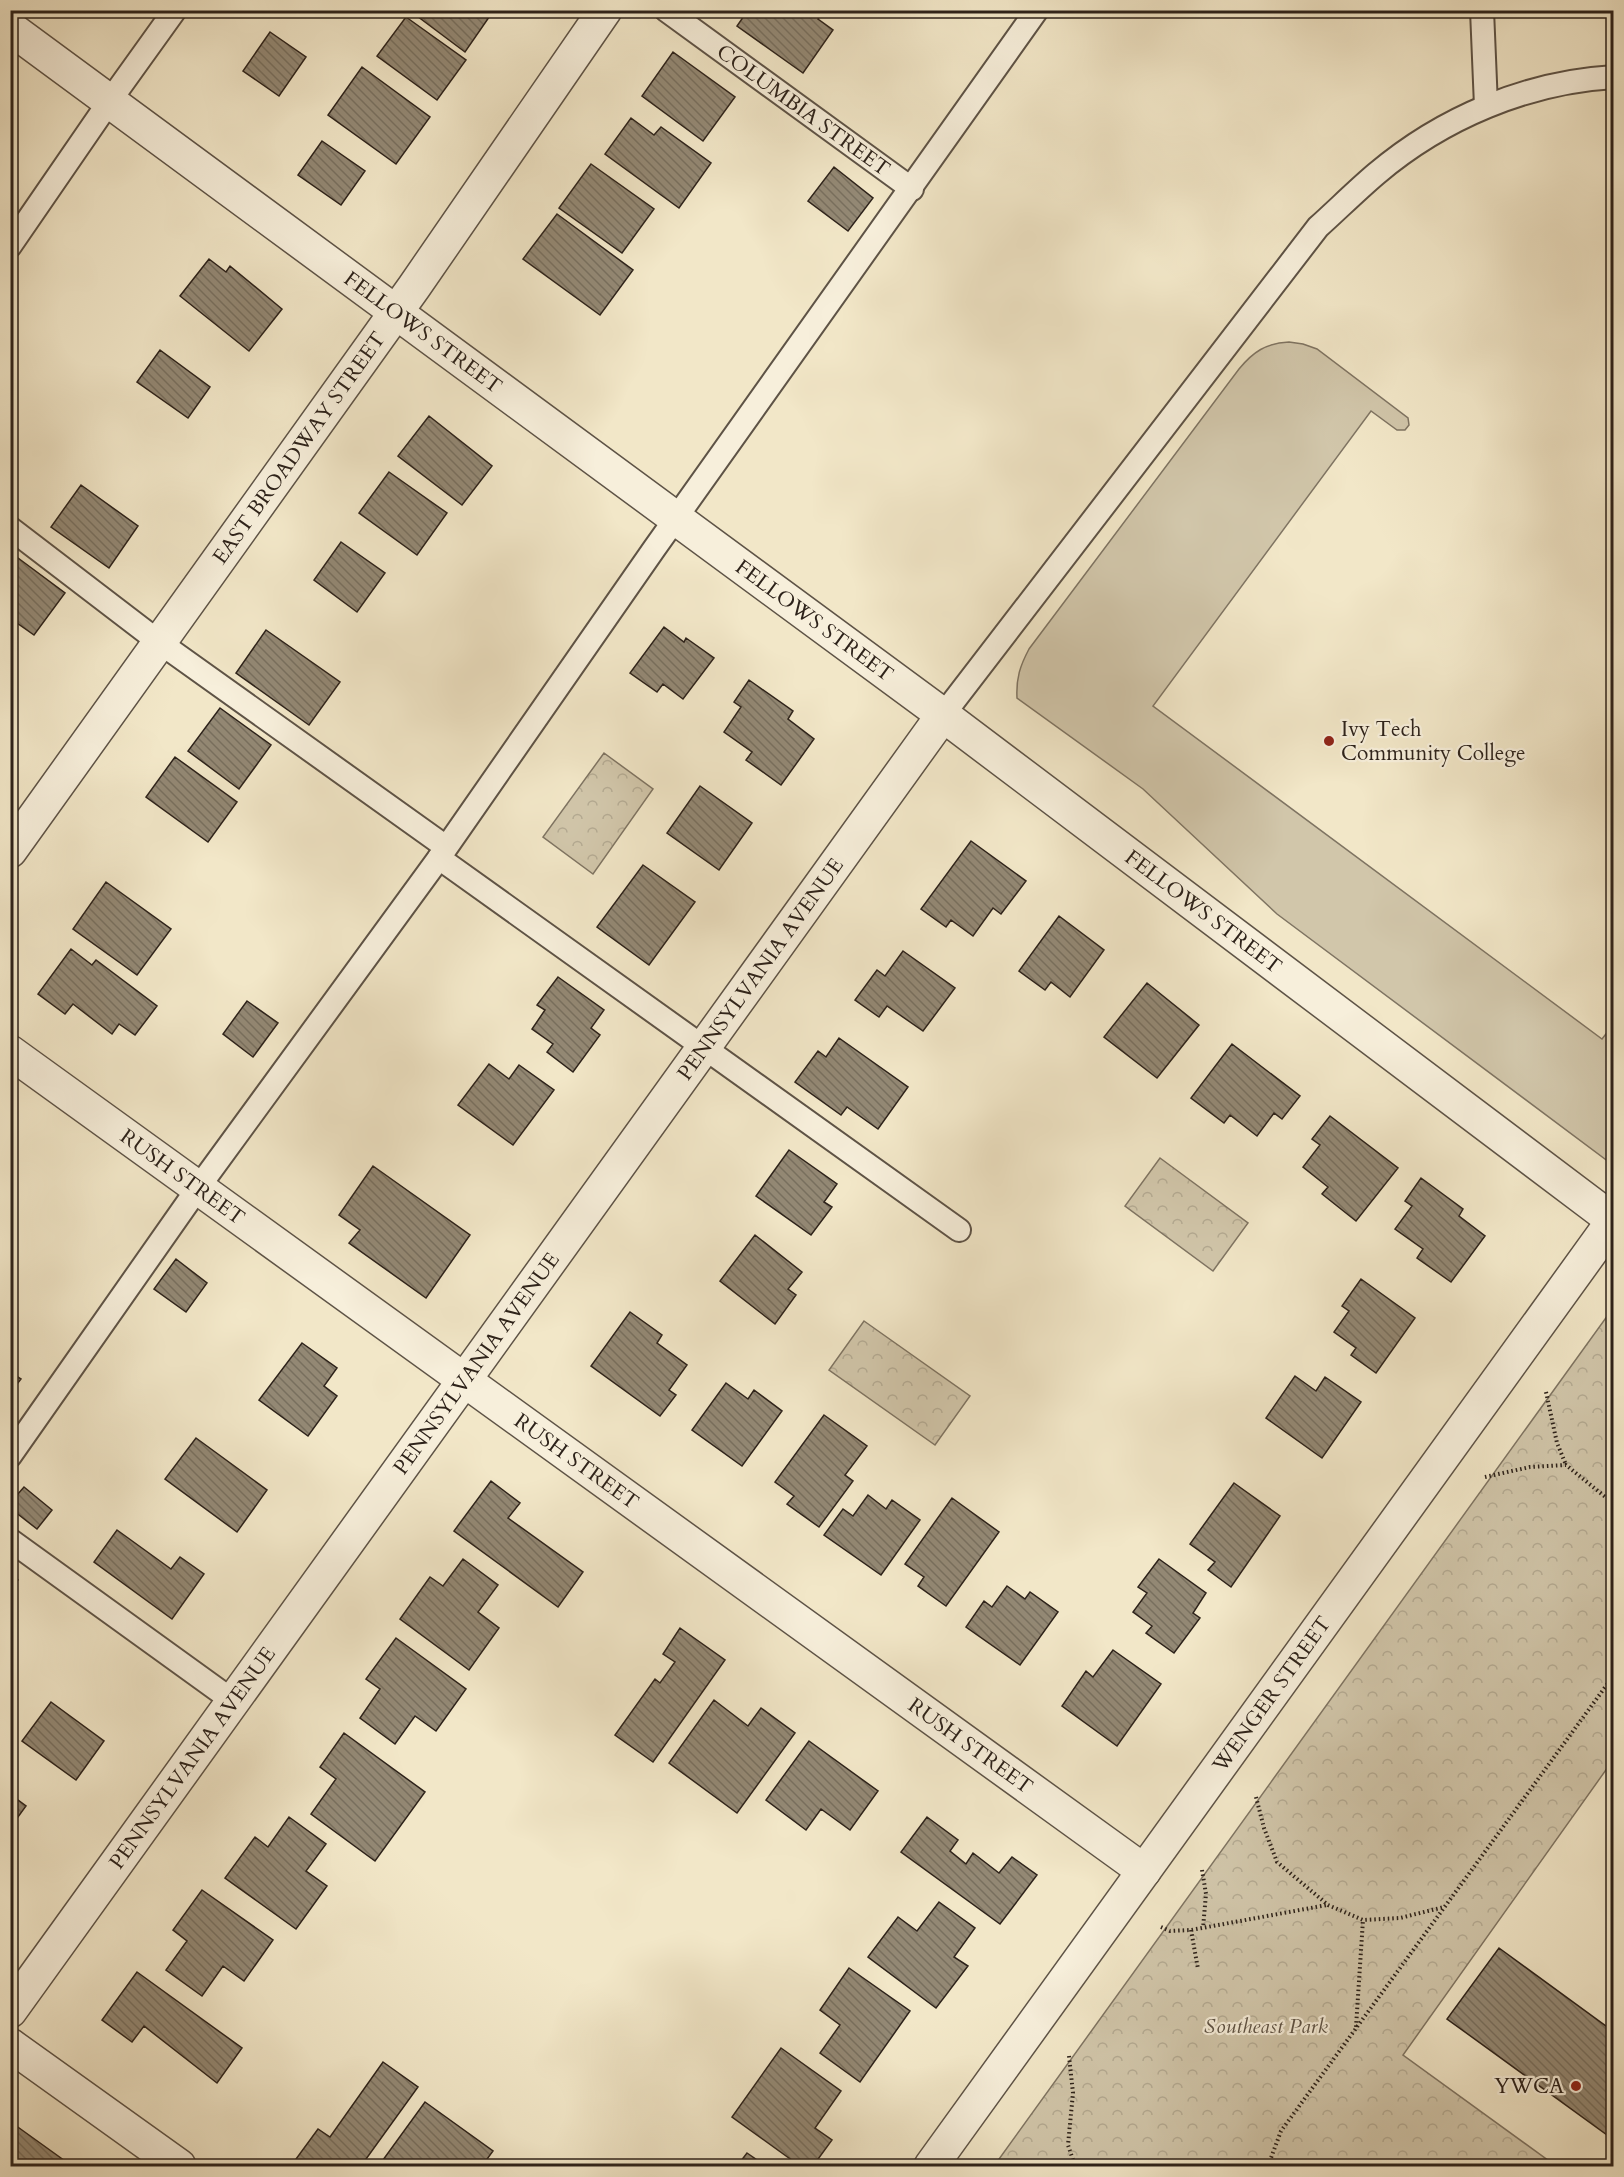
<svg xmlns="http://www.w3.org/2000/svg" width="1624" height="2177" font-family="Cardo,serif">
<defs>
<pattern id="park-crowns" width="20" height="18" patternUnits="userSpaceOnUse" patternTransform="scale(1.5)"><rect width="20" height="18" fill="#d1c6aa"/><path d="M2 6a3 3 0 1 1 6 0M12 15a3 3 0 1 1 6 0" fill="none" stroke="#b4aa92"/></pattern>
<pattern id="building-back-hatch" width="6" height="6" patternUnits="userSpaceOnUse" patternTransform="scale(1.5)"><rect width="6" height="6" fill="#938874"/><path d="M-1 5l2 2M0 0l6 6M5-1l2 2" fill="none" stroke="#786f5e"/></pattern>
</defs>
<rect width="100%" height="100%" fill="#f2e7c8"/>
<filter id="stains"><feTurbulence type="fractalNoise" baseFrequency=".00333" numOctaves="4"/><feColorMatrix values="0 0 0 0 .2 0 0 0 0 .09 0 0 0 0 .02 0 0 0 .5 -.17"/></filter>
<radialGradient id="worn" r=".72"><stop offset=".6" stop-color="#630" stop-opacity="0"/><stop offset="1" stop-color="#630" stop-opacity=".3"/></radialGradient>
<path fill="#d1c6aa" stroke="#7f7462" stroke-width="1.5" d="M1289,342l14,2 14,5 91,69 1,7 -4,5h-8l-26,-19 -218,295 449,333 11,-14v140l-336,-251 -134,-125 -126,-91c-1,-20 3,-32 12,-49l210,-280c14,-17 27,-26 50,-27z"/>
<path fill="url(#park-crowns)" stroke="#7f7462" stroke-width="1.5" d="M604,753l49,36 -60,85 -50,-37z
M1160,1158l88,65 -35,48 -88,-65z
M1613,1308v452l-210,295 153,111h-562z
M864,1321l106,75 -35,49 -106,-75z"/>
<path fill="url(#building-back-hatch)" stroke="#2d221a" stroke-width="1.5" d="M409,10h85l-29,42z
M748,10h76l-6,9 15,11 -30,43 -66,-47z
M406,17l60,43 -29,40 -60,-44z
M270,32l36,25 -27,39 -36,-25z
M673,52l62,45 -32,44 -61,-45z
M362,67l68,50 -34,47 -68,-49z
M631,118l23,17 7,-8 50,36 -32,45 -74,-54z
M322,141l43,30 -24,34 -43,-30z
M591,164l63,45 -32,44 -63,-45z
M834,167l39,31 -25,33 -40,-30z
M557,214l76,56 -33,45 -77,-56z
M209,259l17,13 4,-6 52,43 -33,42 -69,-55z
M160,350l50,37 -22,31 -51,-36z
M429,416l63,50 -30,39 -64,-49z
M389,472l58,41 -30,42 -58,-42z
M81,485l57,41 -29,42 -58,-41z
M341,542l44,31 -28,39 -43,-32z
M14,555l51,38 -31,42 -24,-17v-58z
M664,627l20,15 2,-4 28,20 -31,41 -20,-15 -6,8 -27,-19z
M266,630l74,52 -31,43 -73,-52z
M749,680l44,31 -5,8 26,20 -33,46 -35,-25 6,-8 -28,-20 17,-25 -7,-5z
M220,708l51,37 -32,44 -51,-38z
M175,757l62,45 -29,40 -62,-45z
M700,786l52,37 -33,47 -52,-37z
M971,841l55,40 -25,33 -8,-6 -20,28 -22,-16 -5,7 -25,-18z
M643,865l52,37 -46,63 -52,-38z
M106,882l65,47 -34,46 -64,-46z
M1059,916l45,34 -34,47 -19,-15 -6,8 -26,-19z
M71,949l21,16 4,-5 61,46 -22,29 -16,-11 -7,10 -39,-30 -8,10 -27,-20z
M903,951l52,37 -32,43 -36,-25 -8,11 -24,-17 22,-30 8,6z
M558,977l46,33 -13,18 9,7 -27,37 -26,-20 6,-8 -21,-15 13,-19 -8,-5z
M1147,983l52,42 -42,53 -53,-41z
M247,1001l31,22 -25,34 -30,-23z
M839,1038l69,49 -30,42 -31,-22 -6,8 -46,-33 23,-31 8,6z
M1232,1044l68,52 -18,23 -8,-6 -17,23 -27,-21 -6,8 -33,-25z
M489,1064l20,15 10,-14 35,25 -41,55 -55,-40z
M1330,1116l68,52 -42,53 -34,-27 6,-7 -25,-20 17,-22 -8,-6z
M789,1150l48,34 -13,18 8,5 -21,28 -55,-39z
M373,1166l97,69 -44,63 -77,-55 11,-13 -21,-15z
M1421,1178l42,31 -4,7 26,20 -34,46 -34,-24 6,-9 -28,-20 17,-23 -7,-5z
M755,1235l47,37 -14,17 8,6 -21,29 -55,-43z
M176,1259l31,24 -21,29 -32,-23z
M1361,1279l54,39 -39,55 -25,-18 5,-7 -22,-16 15,-21 -7,-5z
M630,1312l32,23 -5,8 30,22 -18,25 7,5 -16,21 -69,-50z
M302,1343l35,25 -13,18 13,10 -29,40 -49,-36z
M10,1372l11,7 -11,14z
M1295,1376l21,15 9,-14 36,25 -39,56 -56,-40z
M726,1383l22,16 6,-9 28,21 -40,55 -50,-36z
M824,1415l43,31 -22,29 8,6 -34,46 -32,-23 7,-8 -19,-14z
M196,1438l71,52 -30,42 -72,-53z
M491,1481l29,22 -12,15 75,54 -25,35 -104,-76z
M1234,1483l46,33 -49,71 -23,-17 7,-8 -25,-18z
M24,1487l28,23 -15,19 -27,-21v-5z
M868,1495l18,14 6,-9 28,20 -39,55 -57,-40 19,-26 10,7z
M952,1498l47,34 -53,74 -28,-20 6,-9 -19,-13z
M117,1530l54,39 9,-12 24,17 -32,45 -78,-57z
M463,1559l35,26 -20,27 21,16 -30,42 -69,-51 30,-42 13,9z
M1159,1559l47,34 -13,20 7,5 -26,35 -28,-20 6,-7 -19,-14 14,-19 -9,-6z
M10,1574l8,6 -8,11z
M1007,1586l18,13 5,-7 28,20 -38,53 -54,-38 18,-26 8,6z
M680,1628l45,32 -72,102 -38,-27 40,-56 5,4 15,-21 -12,-8z
M396,1638l70,51 -30,42 -21,-15 -20,28 -35,-26 20,-29 -14,-10z
M1113,1650l48,34 -44,62 -55,-40 24,-35 7,6z
M714,1700l34,26 13,-18 34,25 -58,80 -68,-50z
M51,1702l53,39 -28,39 -54,-39z
M344,1733l81,59 -50,69 -64,-47 25,-35 -16,-12z
M809,1741l69,50 -28,39 -29,-21 -15,21 -40,-30z
M10,1794l16,12 -16,22z
M289,1817l37,27 -20,27 21,15 -31,43 -71,-51 30,-41 13,10z
M927,1817l31,23 -8,11 16,13 7,-11 26,20 13,-16 25,18 -37,49 -99,-72z
M202,1890l71,50 -29,41 -21,-15 -21,30 -36,-26 21,-29 -14,-11z
M939,1902l36,26 -21,29 14,9 -32,42 -68,-51 30,-40 19,14z
M1499,1948l115,84v108l-167,-121z
M849,1968l61,43 -50,71 -40,-29 20,-28 -20,-15z
M137,1972l105,76 -25,35 -73,-57 -12,16 -30,-22z
M781,2048l60,43 -26,37 17,12 -19,26h-13l-68,-49z
M383,2062l35,25 -57,79h-54l-11,-7 22,-30 12,8z
M425,2102l68,49 -11,15h-99l-3,-2z
M15,2125l57,41h-62v-35z
M747,2153l19,13h-29z"/>
<g fill="none" stroke-linecap="round" stroke-linejoin="round">
<g stroke="#5e5346" stroke-width="26">
<g id="service">
<path id="s1" d="M666,10l246,179"/>
<path d="M1482,10l4,96"/>
<path d="M10,246l99,-144 66,-92"/>
<path d="M10,528l149,114 287,205"/>
<path d="M943,715l375,-488c19,-17 38,-36 58,-53 66,-56 151,-92 238,-97"/>
<path d="M439,858l520,372"/>
<path d="M10,1456l188,-268 241,-330 215,-309 383,-539"/>
<path d="M10,1540l223,161"/>
</g>
</g>
<g stroke="#5e5346" stroke-width="36">
<g id="minor">
<path id="s2" d="M10,851l404,-564 191,-277"/>
<path id="s3" d="M10,1052l1134,819"/>
<path id="s4" d="M10,2011l933,-1296"/>
<path d="M10,2045l169,121"/>
<path id="s5" d="M931,2166l682,-945"/>
</g>
</g>
<g stroke="#5e5346" stroke-width="36">
<g id="tertiary">
<path id="s6" d="M10,28l933,687 671,506"/>
</g>
</g>
<path stroke="#2d221a" stroke-width="4" stroke-dasharray="1.5 3" stroke-linecap="butt" d="M1546,1392l11,51 9,22
M1485,1477l45,-10 36,-2 48,39
M1256,1797l8,31 13,34 51,43 35,15 37,-2 44,-11
M1202,1870l4,24 -3,34
M1161,1927l9,4 21,-1 136,-25
M1191,1930l7,39
M1356,2027l7,-107
M1069,2056l4,37 -5,52 7,21
M1268,2166l13,-35 333,-456"/>
<use href="#service" stroke="#f7efdb" stroke-width="22"/>
<use href="#minor" stroke="#f7efdb" stroke-width="33"/>
<use href="#tertiary" stroke="#f7efdb" stroke-width="33"/>
</g>
<g fill="#8f2418" stroke="#f7efdb" stroke-width="2">
<circle cx="1329" cy="741" r="6"/>
<circle cx="1576" cy="2086" r="6"/>
</g>
<g text-anchor="middle" dominant-baseline="central" stroke-width="4.5" stroke-linejoin="round" paint-order="stroke">
<g font-size="21" fill="#2d221a" stroke="#f7efdb">
<text stroke="none"><textPath href="#s1" startOffset="170">COLUMBIA STREET</textPath></text>
<text stroke="none"><textPath href="#s6" startOffset="513">FELLOWS STREET</textPath></text>
<text stroke="none"><textPath href="#s2" startOffset="496">EAST BROADWAY STREET</textPath></text>
<text stroke="none"><textPath href="#s6" startOffset="999">FELLOWS STREET</textPath></text>
<text stroke="none"><textPath href="#s6" startOffset="1485">FELLOWS STREET</textPath></text>
<text stroke="none"><textPath href="#s4" startOffset="1284">PENNSYLVANIA AVENUE</textPath></text>
<text stroke="none"><textPath href="#s3" startOffset="213">RUSH STREET</textPath></text>
<text stroke="none"><textPath href="#s4" startOffset="798">PENNSYLVANIA AVENUE</textPath></text>
<text stroke="none"><textPath href="#s3" startOffset="699">RUSH STREET</textPath></text>
<text stroke="none"><textPath href="#s5" startOffset="582">WENGER STREET</textPath></text>
<text stroke="none"><textPath href="#s3" startOffset="1185">RUSH STREET</textPath></text>
<text stroke="none"><textPath href="#s4" startOffset="312">PENNSYLVANIA AVENUE</textPath></text>
</g>
<g font-size="21" fill="#2d221a" stroke="#f7efdb" text-anchor="start">
<text x="1341" y="729">Ivy Tech<tspan x="1341" dy="24">Community College</tspan></text>
<text x="1564" y="2086" text-anchor="end">YWCA</text>
</g>
<g font-size="21" font-style="italic" fill="#5e5345" stroke="#f7efdb">
<text x="1266" y="2026">Southeast Park</text>
</g>
</g>
<rect width="1624" height="2177" fill="none" stroke="#f2e7c8" stroke-width="36"/>
<rect x="12" y="12" width="1600" height="2153" fill="none" stroke="#2d221a" stroke-width="3"/>
<rect x="18" y="18" width="1588" height="2141" fill="none" stroke="#2d221a" stroke-width="1.5"/>
<rect width="100%" height="100%" filter="url(#stains)"/>
<rect width="100%" height="100%" fill="url(#worn)"/>
</svg>
